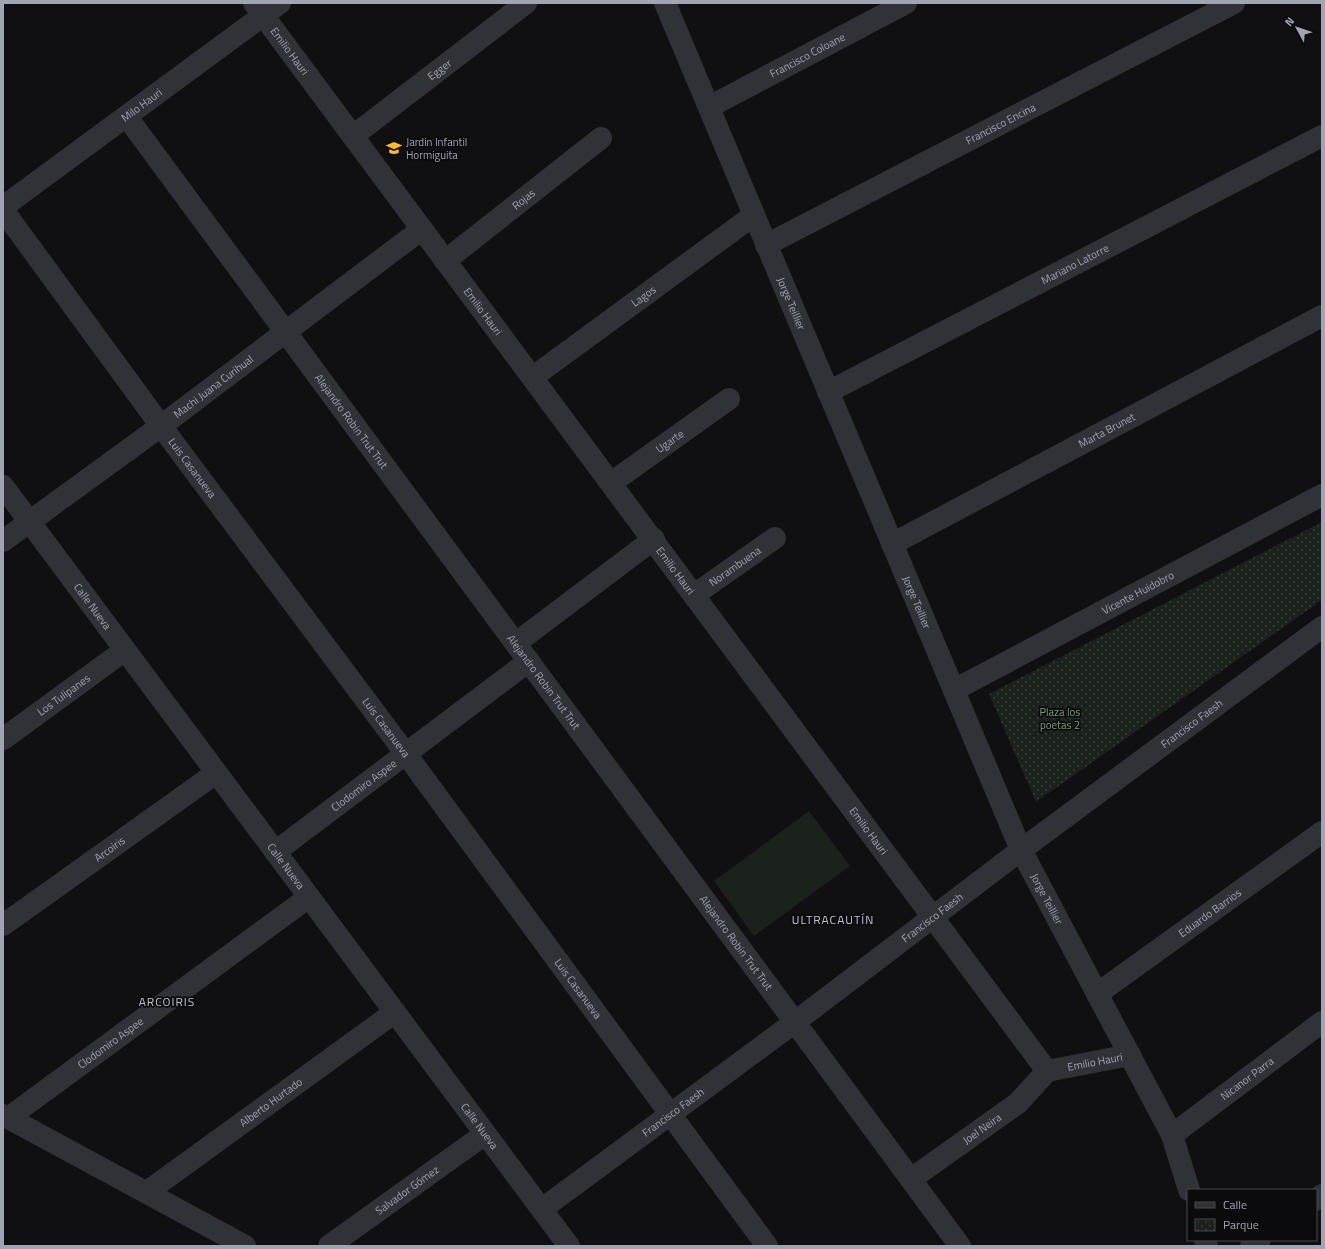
<svg xmlns="http://www.w3.org/2000/svg" width="1325" height="1249" font-family="'Titillium Web',sans-serif">
<defs>
<pattern id="park-dots" width="8" height="8" patternUnits="userSpaceOnUse"><rect width="8" height="8" fill="#1a221b"/><path d="M2 2h.1M6 6h.1" fill="none" stroke="#383f3a" stroke-width="1.8" stroke-linecap="round"/></pattern>
</defs>
<rect width="100%" height="100%" fill="#101012"/>
<path fill="url(#park-dots)" d="M1322,522v78l-286,202 -47,-108z"/>
<path fill="#1a221b" d="M809,811l41,55 -96,70 -40,-55z"/>
<g fill="none" stroke-linecap="round" stroke-linejoin="round">
<g stroke="#313237" stroke-width="22">
<path id="s1" d="M254,3l793,1068 83,-16"/>
<path id="s2" d="M665,3l356,847 151,285 17,55"/>
<path id="s3" d="M709,107l197,-104"/>
<path id="s4" d="M127,117l833,1129"/>
<path id="s5" d="M353,136l173,-133"/>
<path id="s6" d="M3,207l277,-204"/>
<path id="s7" d="M3,210l158,216 245,328 361,492"/>
<path id="s8" d="M766,245l468,-242"/>
<path id="s9" d="M445,261l156,-123"/>
<path id="s10" d="M533,377l221,-162"/>
<path id="s11" d="M828,392l494,-256"/>
<path id="s12" d="M611,483l118,-84"/>
<path id="s13" d="M3,486l566,760"/>
<path id="s14" d="M3,541l158,-115 261,-197"/>
<path id="s15" d="M892,544l430,-228"/>
<path id="s16" d="M694,595l81,-57"/>
<path d="M516,643l138,-104"/>
<path id="s17" d="M954,690l368,-195"/>
<path id="s18" d="M3,739l122,-89"/>
<path id="s19" d="M275,852l254,-191"/>
<path id="s20" d="M3,925l213,-152"/>
<path id="s21" d="M1097,994l225,-162"/>
<path d="M3,1115l242,131"/>
<path id="s22" d="M8,1118l301,-221"/>
<path id="s23" d="M1172,1135l150,-113"/>
<path id="s24" d="M911,1179l107,-76 29,-32"/>
<path id="s25" d="M147,1192l248,-180"/>
<path d="M1316,1200l6,-5"/>
<path id="s26" d="M542,1209l253,-187 226,-172 301,-223"/>
<path d="M1205,1240l2,6"/>
<path id="s27" d="M329,1246l156,-112"/>
<path d="M1251,1246l9,-6"/>
</g>
</g>
<defs>
<g id="school-bare" transform="scale(1.2)"><path d="M0-5L7-2L0 1L-7-2ZM-4 1L0 2.5L4 1V4Q0 6-4 4Z" fill="#ffbd1b" stroke="#0b0b0d" stroke-width="2.5" paint-order="stroke"/></g>
</defs>
<g fill-rule="evenodd">
<use href="#school-bare" x="394" y="148"/>
</g>
<g text-anchor="middle" dominant-baseline="central" stroke-width="3.5" stroke-linejoin="round" paint-order="stroke">
<g font-size="11" fill="#a0a5b4" stroke="#0b0b0d">
<text stroke="none"><textPath href="#s1" startOffset="60">Emilio Hauri</textPath></text>
<text stroke="none"><textPath href="#s3" startOffset="111">Francisco Coloane</textPath></text>
<text stroke="none"><textPath href="#s5" startOffset="109">Egger</textPath></text>
<text stroke="none"><textPath href="#s6" startOffset="172">Milo Hauri</textPath></text>
<text stroke="none"><textPath href="#s8" startOffset="264">Francisco Encina</textPath></text>
<text stroke="none"><textPath href="#s9" startOffset="100">Rojas</textPath></text>
<text stroke="none"><textPath href="#s11" startOffset="278">Mariano Latorre</textPath></text>
<text stroke="none"><textPath href="#s10" startOffset="137">Lagos</textPath></text>
<text stroke="none"><textPath href="#s2" startOffset="326">Jorge Teillier</textPath></text>
<text stroke="none"><textPath href="#s1" startOffset="384">Emilio Hauri</textPath></text>
<text stroke="none"><textPath href="#s14" startOffset="261">Machi Juana Curihual</textPath></text>
<text stroke="none"><textPath href="#s4" startOffset="378">Alejandro Robin Trut Trut</textPath></text>
<text stroke="none"><textPath href="#s15" startOffset="243">Marta Brunet</textPath></text>
<text stroke="none"><textPath href="#s12" startOffset="72">Ugarte</textPath></text>
<text stroke="none"><textPath href="#s7" startOffset="320">Luis Casanueva</textPath></text>
<text stroke="none"><textPath href="#s16" startOffset="50">Norambuena</textPath></text>
<text stroke="none"><textPath href="#s1" startOffset="707">Emilio Hauri</textPath></text>
<text stroke="none"><textPath href="#s17" startOffset="208">Vicente Huidobro</textPath></text>
<text stroke="none"><textPath href="#s2" startOffset="650">Jorge Teillier</textPath></text>
<text stroke="none"><textPath href="#s13" startOffset="150">Calle Nueva</textPath></text>
<text stroke="none"><textPath href="#s4" startOffset="702">Alejandro Robin Trut Trut</textPath></text>
<text stroke="none"><textPath href="#s18" startOffset="75">Los Tulipanes</textPath></text>
<text stroke="none"><textPath href="#s26" startOffset="811">Francisco Faesh</textPath></text>
<text stroke="none"><textPath href="#s7" startOffset="644">Luis Casanueva</textPath></text>
<text stroke="none"><textPath href="#s19" startOffset="111">Clodomiro Aspee</textPath></text>
<text stroke="none"><textPath href="#s1" startOffset="1031">Emilio Hauri</textPath></text>
<text stroke="none"><textPath href="#s20" startOffset="131">Arcoiris</textPath></text>
<text stroke="none"><textPath href="#s13" startOffset="474">Calle Nueva</textPath></text>
<text stroke="none"><textPath href="#s2" startOffset="974">Jorge Teillier</textPath></text>
<text stroke="none"><textPath href="#s21" startOffset="139">Eduardo Barrios</textPath></text>
<text stroke="none"><textPath href="#s26" startOffset="487">Francisco Faesh</textPath></text>
<text stroke="none"><textPath href="#s4" startOffset="1026">Alejandro Robin Trut Trut</textPath></text>
<text stroke="none"><textPath href="#s7" startOffset="968">Luis Casanueva</textPath></text>
<text stroke="none"><textPath href="#s22" startOffset="127">Clodomiro Aspee</textPath></text>
<text stroke="none"><textPath href="#s1" startOffset="1379">Emilio Hauri</textPath></text>
<text stroke="none"><textPath href="#s23" startOffset="94">Nicanor Parra</textPath></text>
<text stroke="none"><textPath href="#s25" startOffset="153">Alberto Hurtado</textPath></text>
<text stroke="none"><textPath href="#s26" startOffset="163">Francisco Faesh</textPath></text>
<text stroke="none"><textPath href="#s13" startOffset="798">Calle Nueva</textPath></text>
<text stroke="none"><textPath href="#s24" startOffset="87">Joel Neira</textPath></text>
<text stroke="none"><textPath href="#s27" startOffset="96">Salvador Gómez</textPath></text>
</g>
<g font-size="11" fill="#a0a5b4" stroke="#0b0b0d" text-anchor="start">
<text x="406" y="142">Jardin Infantil<tspan x="406" dy="13">Hormiguita</tspan></text>
</g>
<g font-size="11" fill="#75a17a" stroke="#0b0b0d">
<text x="1060" y="712">Plaza los<tspan x="1060" dy="13">poetas 2</tspan></text>
</g>
<g font-size="12" letter-spacing="1" fill="#c1c4d0" stroke="#0b0b0d">
<text x="833" y="919">ULTRACAUTÍN</text>
<text x="167" y="1001">ARCOIRIS</text>
</g>
</g>
<rect width="1325" height="1249" fill="none" stroke="#a0a5b4" stroke-width="8"/>
<rect x="1187" y="1189" width="130" height="52" fill="#0b0b0d" stroke="#474950"/>
<rect x="1195" y="1202" width="20" height="6" fill="#313237" stroke="#474950"/>
<text x="1223" y="1209" font-size="12" fill="#a0a5b4">Calle</text>
<rect x="1195" y="1219" width="20" height="12" fill="url(#park-dots)" stroke="#474950"/>
<text x="1223" y="1229" font-size="12" fill="#a0a5b4">Parque</text>
<g transform="translate(1297 28) rotate(310)" stroke="#0b0b0d" stroke-width="3" paint-order="stroke">
<path d="M0-3L7 15L0 10L-7 15Z" fill="#a0a5b4"/>
<text y="-6" font-size="11" font-weight="bold" text-anchor="middle" fill="#a0a5b4">N</text>
</g>
</svg>
